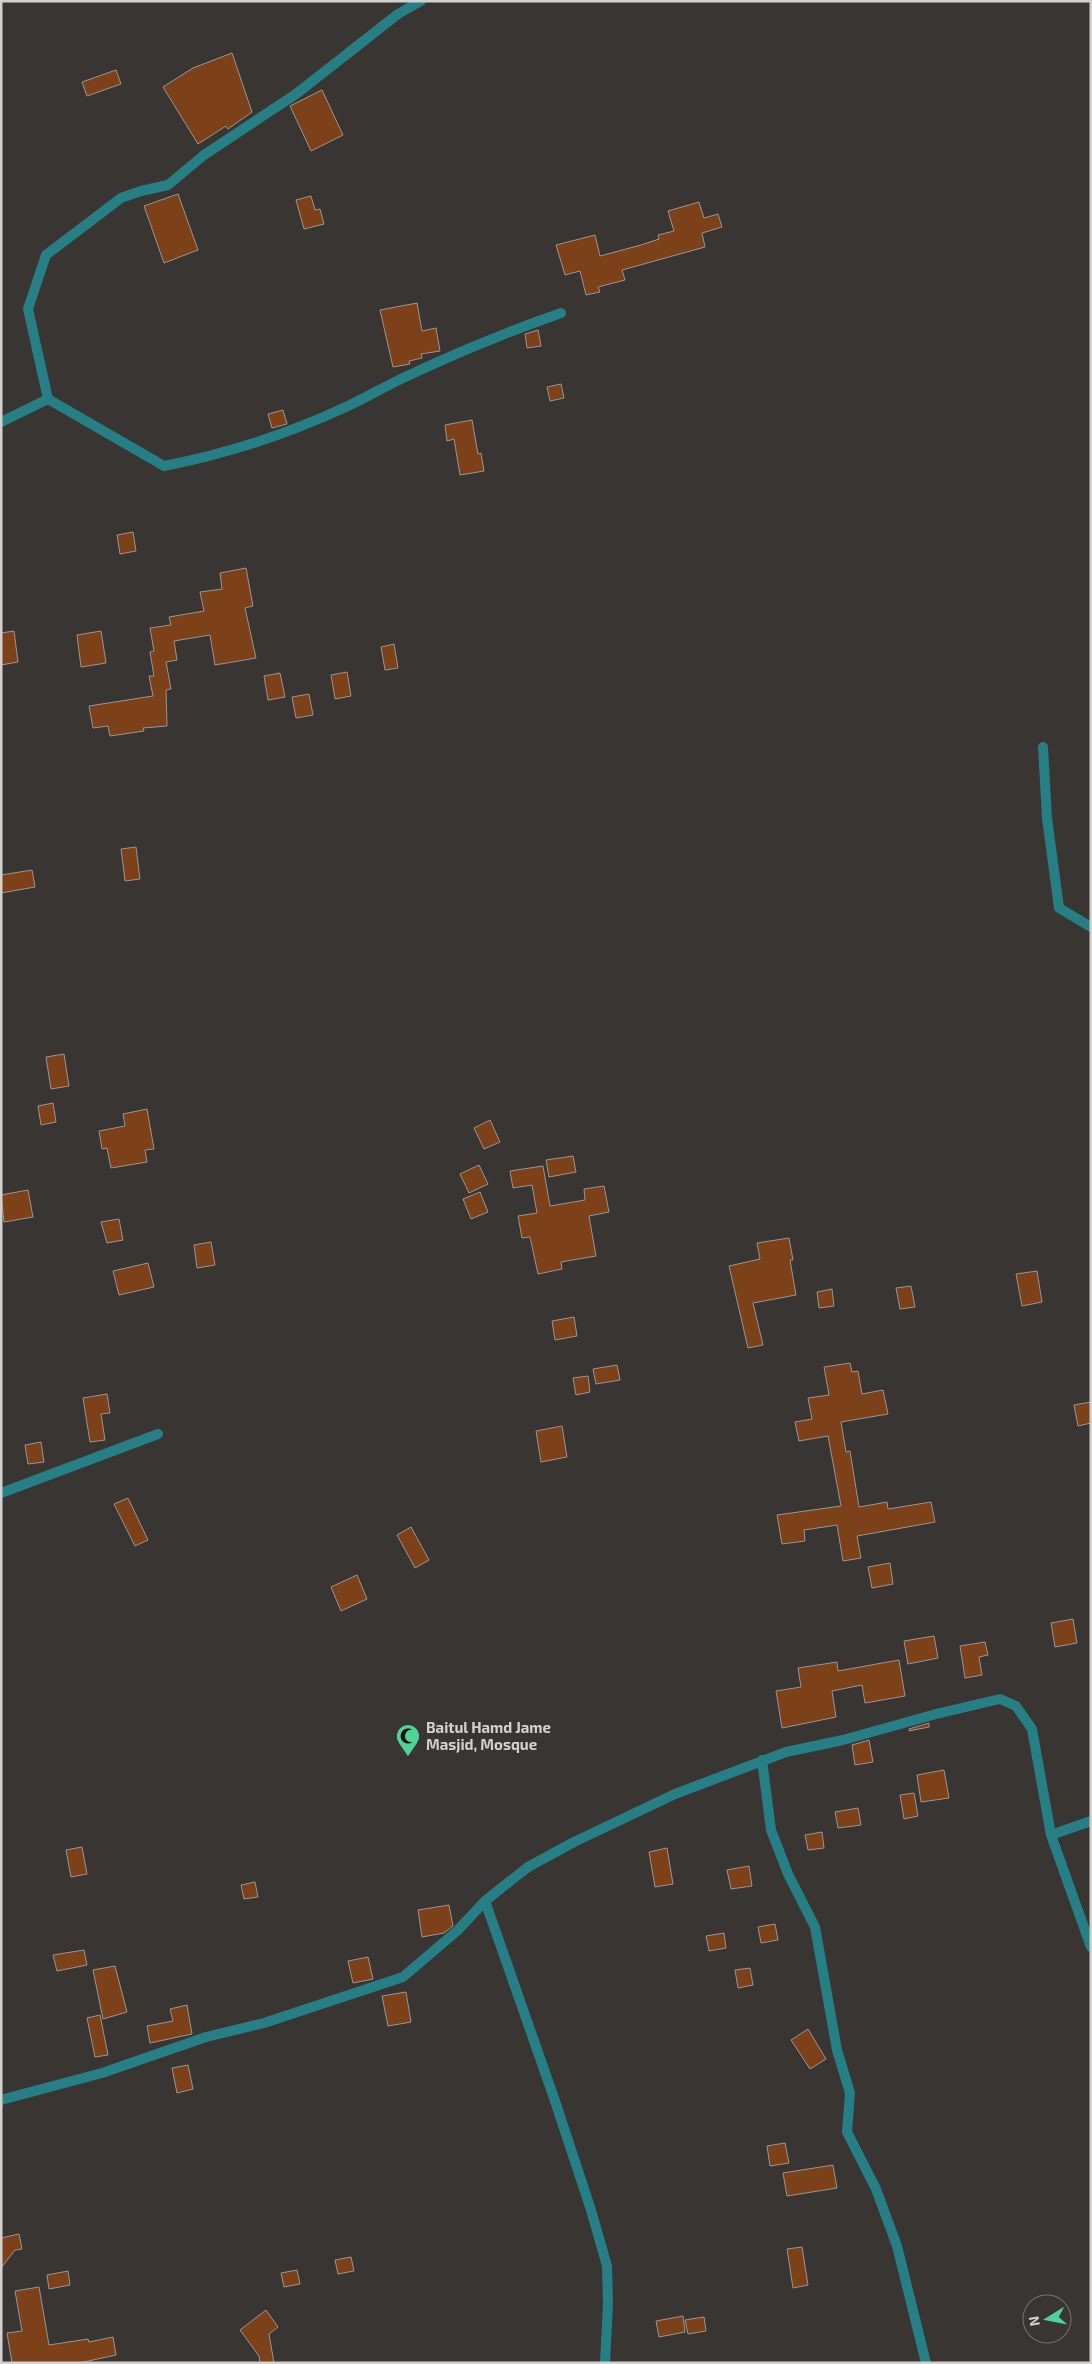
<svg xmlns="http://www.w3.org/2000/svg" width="1092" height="2364" font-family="'Exo 2',sans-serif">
<rect width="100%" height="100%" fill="#393532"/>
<path fill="#7c4119" stroke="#9b9693" d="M232,53l20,59 -24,17 -2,-3 -28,18 -35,-57 30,-19z
M116,70l5,14 -34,12 -5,-14z
M322,90l21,45 -32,16 -21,-45z
M178,194l20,56 -34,13 -20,-57z
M311,196l4,14 5,-1 4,15 -20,5 -8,-29z
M699,202l5,16 14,-4 4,13 -20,6 3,14 -83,23 3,10 -27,7 2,5 -14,3 -6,-24 -15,4 -9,-30 39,-10 5,21 41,-11 18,-6 -1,-4 16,-4 -6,-20z
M417,303l5,28 14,-3 4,23 -19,3 1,4 -13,3 1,3 -17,3 -13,-57z
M538,330l3,16 -14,2 -2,-14z
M561,384l3,14 -14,3 -3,-14z
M283,410l4,14 -15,4 -4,-14z
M472,420l6,34 3,-1 3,18 -24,4 -6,-36 -7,2 -2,-16z
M133,532l3,19 -16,3 -3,-19z
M246,568l7,38 -8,2 11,50 -41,7 -5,-30 -36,6 3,19 -11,2 5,27 -5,1 1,36 -24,2 1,3 -34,5 -2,-10 -15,2 -4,-22 64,-10 -4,-20h5l-4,-24 4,-1 -4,-23 21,-3 -2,-8 35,-6 -4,-19 22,-3 -2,-16z
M14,631l4,31 -17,3v-32z
M101,631l5,32 -25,4 -4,-32z
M394,644l4,24 -13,2 -4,-23z
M347,672l4,24 -16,3 -4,-24z
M280,673l5,24 -17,3 -4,-24z
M309,694l4,21 -17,3 -4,-21z
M136,847l4,32 -15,2 -4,-32z
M32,870l3,17 -34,6v-18z
M64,1054l5,32 -18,3 -5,-32z
M53,1103l3,19 -15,3 -3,-19z
M147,1109l7,40 -9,1 2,12 -36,6 -4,-20 -5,1 -3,-18 26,-5 -2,-12z
M490,1120l10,22 -16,7 -10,-21z
M573,1156l3,16 -27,5 -3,-17z
M479,1165l9,19 -19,9 -9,-19z
M543,1166l7,40 35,-6 -1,-11 20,-3 5,26 -20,4 7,40 -35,6 1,7 -24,5 -8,-37 -8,1 -4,-22 19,-3 -5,-28 -19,3 -3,-17z
M28,1190l5,27 -29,5 -3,-27z
M480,1192l8,20 -17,7 -8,-20z
M119,1219l4,21 -16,3 -6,-21z
M789,1238l4,22h-3l6,35 -43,8 10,42 -15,3 -19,-82 31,-7 -3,-16z
M211,1242l4,23 -18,3 -3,-23z
M148,1263l6,24 -35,8 -6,-24z
M1037,1271l5,31 -20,4 -6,-32z
M911,1286l4,21 -15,2 -4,-21z
M832,1289l2,17 -15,2 -2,-16z
M574,1317l3,19 -22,4 -3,-19z
M850,1363l2,9 6,-1 4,23 21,-4 5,24 -47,8 5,30 4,-1 9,56 28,-5 1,7 43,-7 4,20 -78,14 4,22 -18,3 -6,-36 -33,5 1,11 -23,3 -5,-29 64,-9 -13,-70 -29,5 -4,-19 17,-3 -4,-21 21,-3 -5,-28z
M617,1365l3,15 -24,4 -3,-15z
M588,1376l2,16 -14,3 -3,-17z
M107,1394l3,19 -9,1 4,26 -15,2 -7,-44z
M1091,1402v21l-13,3 -4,-21z
M562,1426l5,31 -26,5 -5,-31z
M41,1442l3,20 -16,2 -3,-19z
M128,1498l20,42 -13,6 -21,-42z
M411,1527l18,33 -14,8 -18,-33z
M890,1563l3,21 -21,4 -4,-21z
M357,1575l10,24 -26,12 -10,-24z
M1073,1619l4,24 -22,4 -4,-24z
M934,1636l4,22 -30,6 -4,-23z
M985,1642l3,13 -9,2 3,18 -17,3 -5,-32z
M899,1660l6,36 -40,7 -3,-18 -30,6 4,26 -54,11 -6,-37 25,-4 -3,-19 39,-6 1,9z
M929,1723v4l-20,4v-2z
M869,1740l4,22 -18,3 -3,-20z
M944,1770l5,28 -28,4 -4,-27z
M914,1793l4,23 -14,3 -4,-24z
M858,1808l3,17 -23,3 -3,-16z
M822,1832l2,16 -16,2 -3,-15z
M82,1847l5,27 -16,3 -5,-27z
M667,1848l6,36 -18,3 -6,-35z
M749,1866l3,20 -21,3 -4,-19z
M255,1882l3,15 -14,2 -3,-14z
M449,1905l4,21 -9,7 -22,4 -4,-27z
M775,1924l3,16 -17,3 -3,-16z
M724,1933l2,15 -17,3 -3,-15z
M84,1950l3,15 -30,6 -4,-16z
M368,1957l5,22 -20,4 -5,-22z
M115,1966l12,46 -24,7 -10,-49z
M750,1968l3,17 -15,3 -3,-18z
M406,1992l5,30 -23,4 -6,-30z
M187,2005l5,29 -42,9 -3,-17 26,-5 -3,-12z
M100,2015l8,40 -13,2 -8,-39z
M808,2029l18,30 -16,10 -19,-29z
M188,2065l5,24 -16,4 -5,-25z
M785,2143l4,20 -19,3 -3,-20z
M833,2165l4,23 -50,8 -4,-23z
M19,2234l3,15 -7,1 -14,18v-30z
M802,2247l6,38 -15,3 -6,-39z
M351,2257l3,14 -16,3 -3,-14z
M297,2270l3,14 -16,3 -3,-14z
M68,2271l2,14 -21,4 -2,-14z
M39,2287l10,58 39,-6 1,3 24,-5 3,18 -37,8h-67l-5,-30 15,-2 -7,-40z
M266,2310l12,17 -9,7 5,29h-14l-1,-7 -19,-26z
M683,2316l2,16 -26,5 -3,-16z
M704,2317l2,14 -18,3 -3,-14z"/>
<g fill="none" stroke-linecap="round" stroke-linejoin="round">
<path stroke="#277f86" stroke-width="10" d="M48,399l116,67c63,-12 126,-33 184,-60 19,-9 36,-19 55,-28 51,-24 104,-46 158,-65
M1,422l47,-23 -20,-90 18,-54 75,-57 20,-7 27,-6 36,-30 92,-61 102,-80 23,-13
M1043,747l4,71 12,90 32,19
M1,1493l157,-59
M762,1760l9,70 17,44 27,53 22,123 13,43 -3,39 29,57 21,57 29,117
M1051,1835l40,-14
M485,1901l69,197 37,112 16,56 1,37 -3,60
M1,2100l101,-27 104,-36 58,-14 139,-46 54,-46 28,-30 43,-34 46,-25 101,-48 111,-42 57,-12 93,-26 64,-15 16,7 16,23 19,106 40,112"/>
</g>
<defs>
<g id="mosque-pin" transform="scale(1.25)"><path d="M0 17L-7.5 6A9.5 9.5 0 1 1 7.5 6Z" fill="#4fd399" stroke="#393532"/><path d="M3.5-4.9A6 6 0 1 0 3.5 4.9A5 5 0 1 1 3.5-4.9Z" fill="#111"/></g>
</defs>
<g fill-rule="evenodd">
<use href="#mosque-pin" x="408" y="1736"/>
</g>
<g text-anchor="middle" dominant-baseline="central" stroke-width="4.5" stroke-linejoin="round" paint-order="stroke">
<g font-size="15" font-weight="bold" fill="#d3d1cf" stroke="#393532" text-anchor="start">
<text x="426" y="1727">Baitul Hamd Jame<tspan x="426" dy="17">Masjid, Mosque</tspan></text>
</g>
</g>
<rect width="1092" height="2364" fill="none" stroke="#d3d1cf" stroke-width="5"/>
<g transform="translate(1047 2319) rotate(260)"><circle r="24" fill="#393532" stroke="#777371"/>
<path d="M0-4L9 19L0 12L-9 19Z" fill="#4fd399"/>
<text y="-8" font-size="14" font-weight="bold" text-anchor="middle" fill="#d3d1cf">N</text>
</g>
</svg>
